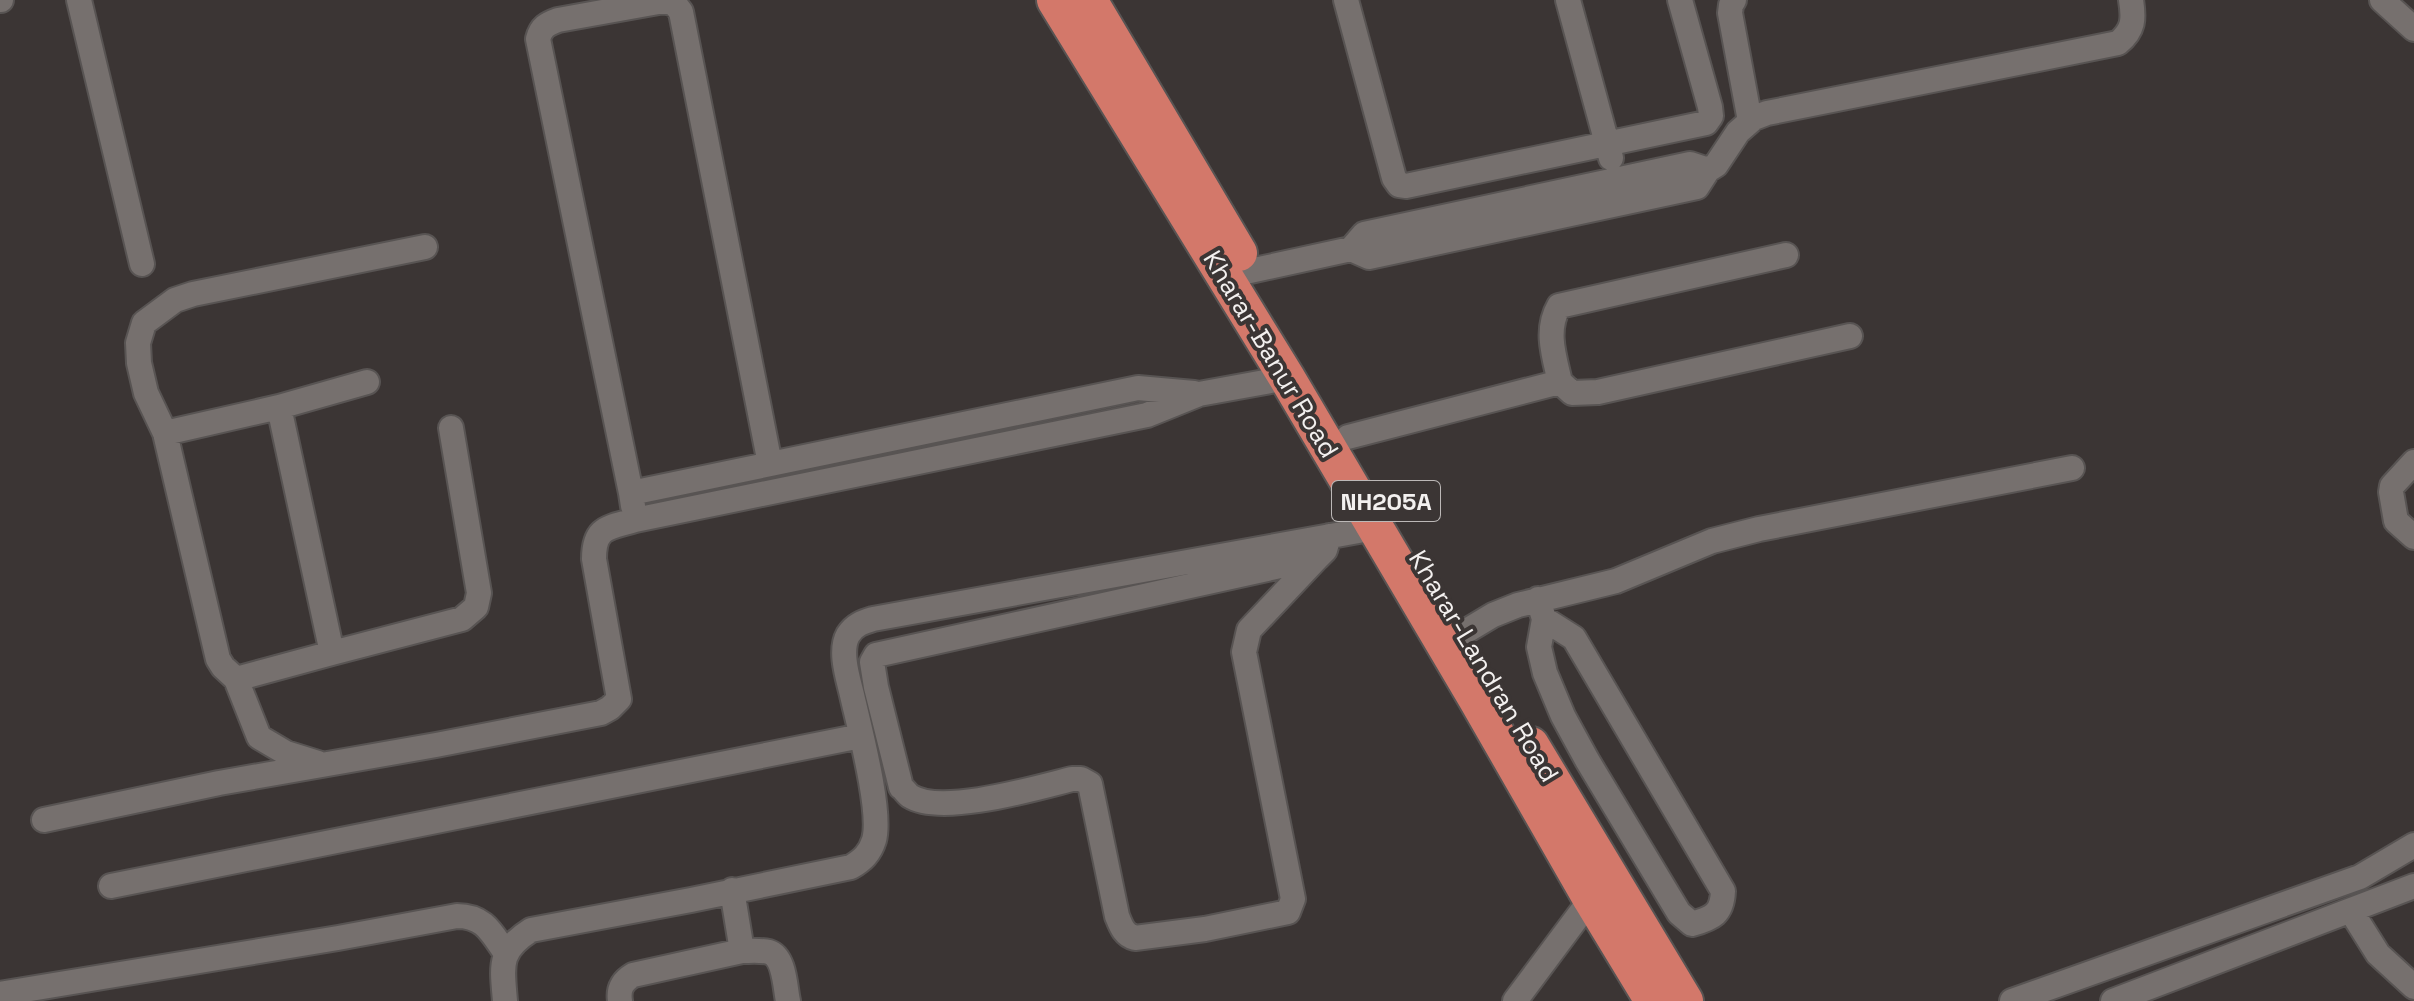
<svg xmlns="http://www.w3.org/2000/svg" width="2414" height="1001" font-family="'Space Grotesk',sans-serif">
<rect width="100%" height="100%" fill="#3b3534"/>
<g fill="none" stroke-linecap="round" stroke-linejoin="round">
<g stroke="#585453" stroke-width="28">
<path id="minor" d="M0,0h1
M79,0l63,264
M1346,0l48,178 5,7 7,1 300,-63 5,-7 -1,-9 -30,-107
M1568,0l43,158
M1734,0l-3,5 -1,8 20,108
M2382,0l32,29
M1351,249l13,-15 326,-70 18,6
M1250,271l101,-22 18,8 328,-70 11,-17 8,-5 22,-33 16,-14 13,-5 351,-70c16,-13 16,-24 13,-43
M1560,382l12,11 26,-1 252,-56
M279,407l88,-25
M165,433l114,-26 53,246 -96,26
M1348,437l212,-55c-6,-26 -15,-52 -1,-76l227,-51
M2414,462l-22,24 -1,6 5,29 18,16
M631,493l-93,-454c3,-12 9,-15 20,-19l106,-19 11,3 6,8 89,452
M633,506l-2,-13 507,-105 56,5
M1317,558l-68,72 -5,22 49,247 -5,13 -83,17 -70,9c-11,-3 -14,-12 -18,-22l-27,-132 -9,-5h-9c-36,9 -131,37 -162,17 -2,-1 -7,-8 -9,-9l-25,-100 -4,-25 4,-7 441,-97 8,-8 4,-14
M1538,599l6,20 -5,28 6,26 18,43 24,44 92,153 13,11c21,-6 30,-10 31,-33l-149,-253 -30,-19
M1463,633l30,-18 25,-10 98,-24 96,-40 47,-12 313,-61
M332,653l130,-34 14,-12 3,-14 -28,-165
M318,763l-32,-10 -27,-16 -23,-58 -13,-12 -5,-8 -53,-226 -19,-40 -7,-30 -1,-20 6,-20 31,-23 18,-6 232,-47
M44,820l175,-37 217,-38 165,-32 9,-5 9,-9 -25,-140c0,-33 15,-31 41,-39l512,-105 52,-21 88,-16
M111,886l750,-150
M2351,911l27,43 36,33
M742,951c8,0 19,-1 27,1 16,5 16,36 19,49
M0,994l338,-56 119,-22c27,0 34,16 48,36
M505,1001c-3,-36 -7,-50 26,-71l160,-30 160,-33c12,-7 19,-14 23,-27 8,-28 -15,-114 -22,-145 -4,-17 -13,-44 -4,-60 6,-10 15,-13 25,-16l502,-91
M620,1001c-2,-13 3,-20 13,-26l109,-24 -10,-61
M1515,1001l76,-102 11,-8
M2012,1001l348,-124 54,-32
M2113,1001l301,-115"/>
</g>
<g stroke="#585453" stroke-width="40">
<path id="highway" d="M1055,0l232,378 190,322 114,199 62,102
M1089,0l150,253
M1531,745l154,256"/>
</g>
<use href="#minor" stroke="#76706e" stroke-width="24"/>
<use href="#highway" stroke="#d3786a" stroke-width="36"/>
</g>
<g text-anchor="middle" dominant-baseline="central" stroke-width="8" stroke-linejoin="round" paint-order="stroke">
<rect fill="#3b3534" stroke="#bcb8b7" stroke-width="2" x="1332" y="481" width="108" height="40" rx="6"/>
<g font-size="24" font-weight="bold" fill="#f3f0ef">
<text x="1386" y="501">NH205A</text>
</g>
<g font-size="26" fill="#f3f0ef" stroke="#3b3534">
<text transform="translate(1271 354) rotate(59)">Kharar-Banur Road</text>
<text transform="translate(1484 666) rotate(59)">Kharar-Landran Road</text>
</g>
</g>
</svg>
